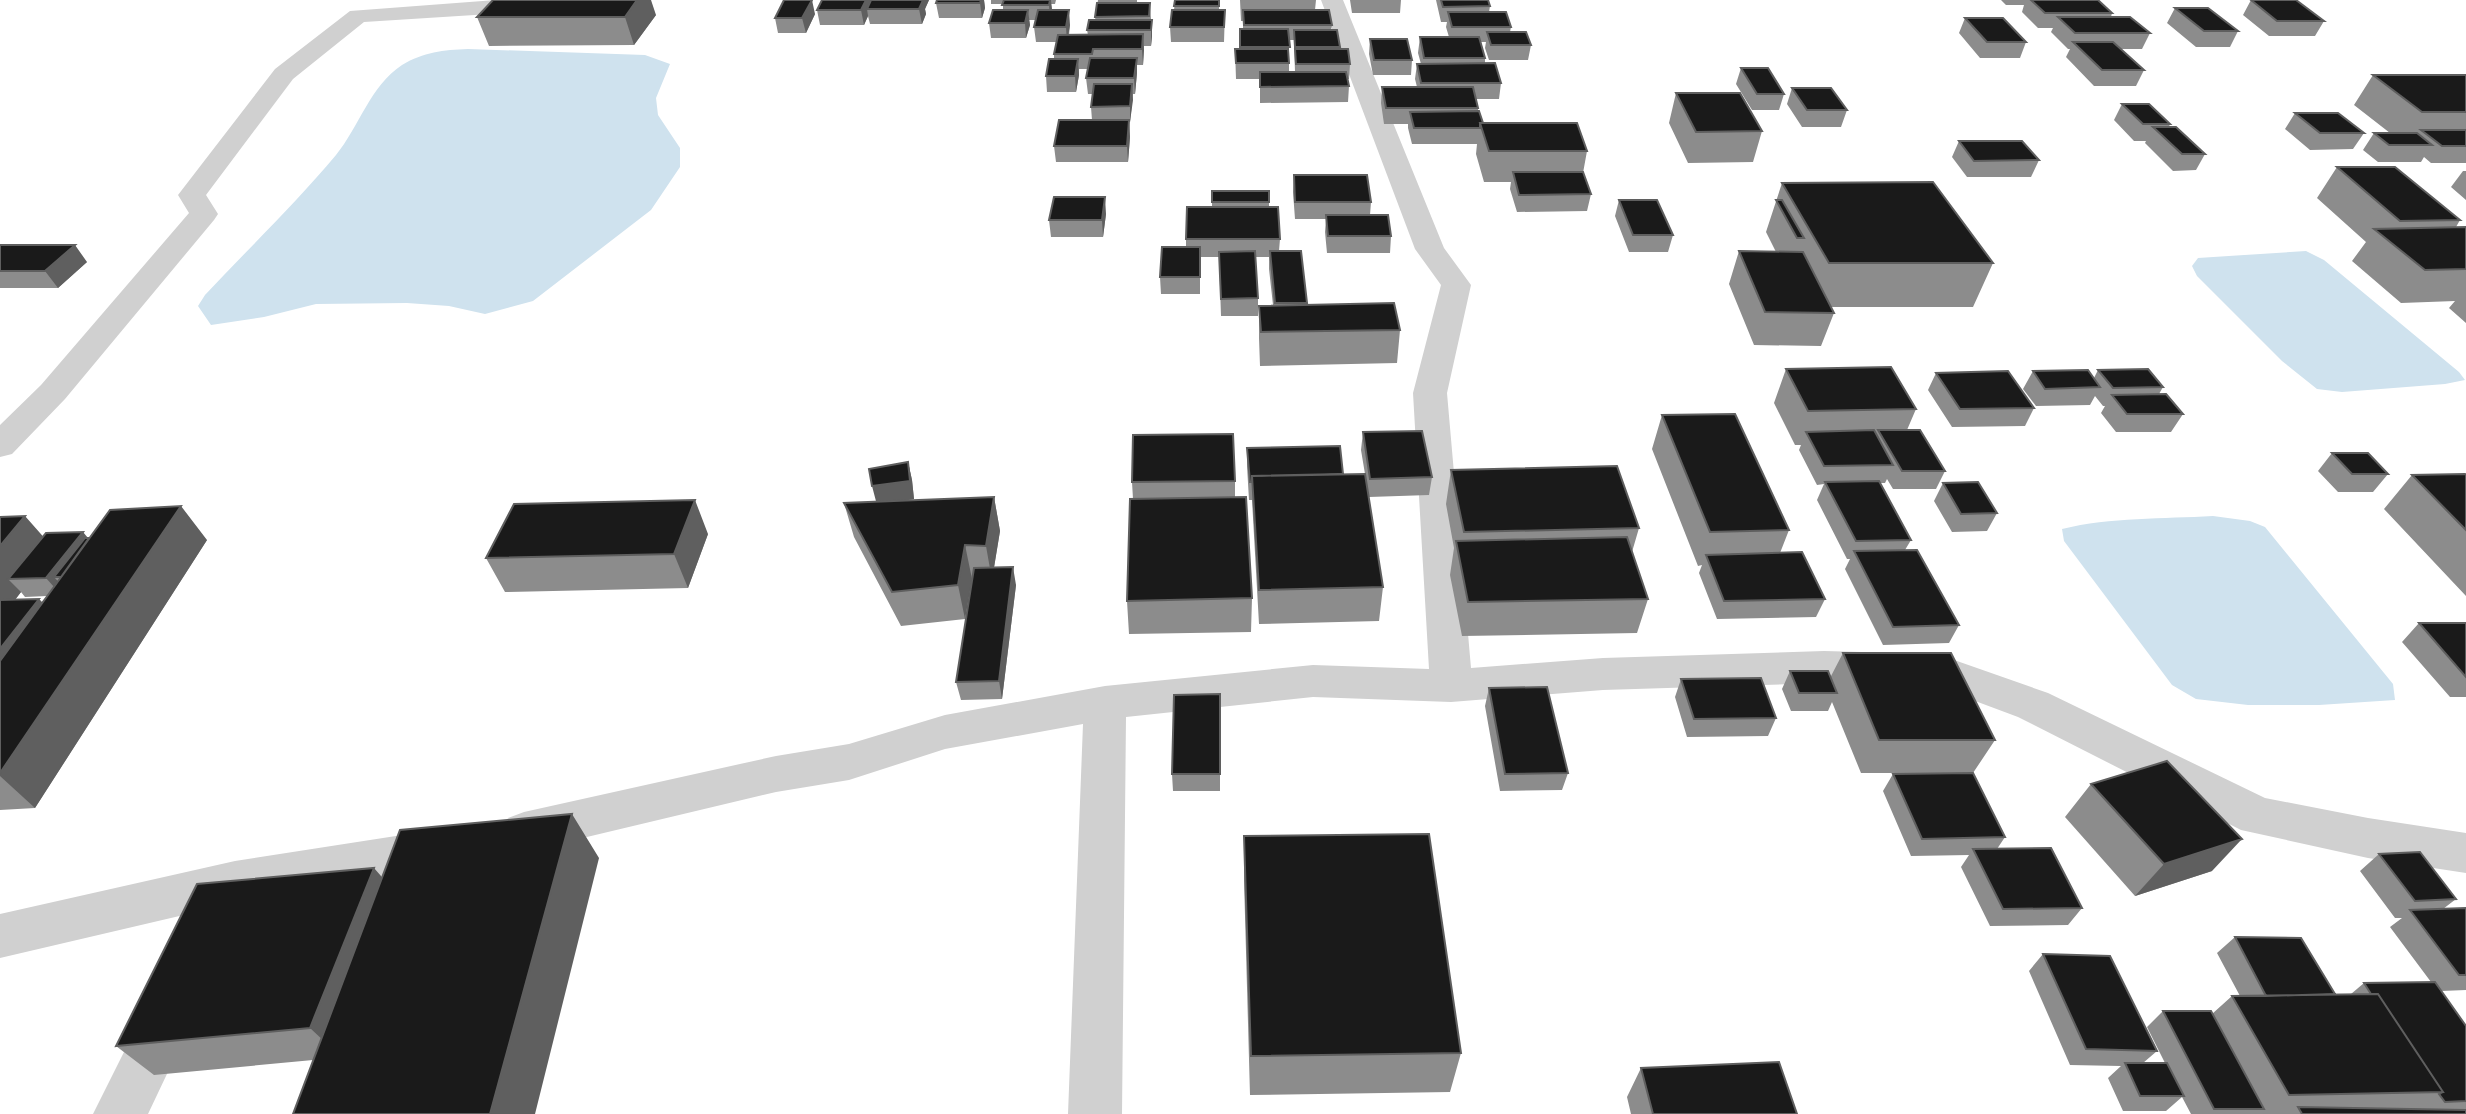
<svg xmlns="http://www.w3.org/2000/svg" width="2466" height="1114" font-family="Helvetica,sans-serif">
<rect width="100%" height="100%" fill="#fff"/>
<path fill="#cfe2ee" d="M468,49l177,6 25,9 -14,34 2,17 22,33v19l-29,43 -118,91 -48,13 -36,-8 -42,-3 -91,1 -52,13 -53,8 -13,-19 7,-11c43,-46 90,-91 131,-140 23,-28 34,-69 66,-90 22,-13 41,-15 66,-16z
M2306,251l18,9 135,112 6,8 -20,4 -103,8 -25,-3 -35,-28 -85,-85 -5,-10 6,-8z
M2213,516l37,5 15,6 128,157 2,16 -76,5h-71l-52,-6 -24,-14 -108,-144 -2,-12c49,-12 101,-10 151,-13z"/>
<g fill="none" stroke-linecap="round" stroke-linejoin="round">
<path fill="#d0d0d0" fill-rule="evenodd" d="M496,0h51l2,4 -3,5 -8,2 -174,11 -71,57 -87,116 12,19 -4,6 -149,179 -53,55 -12,3v-32l41,-40 148,-172 -11,-18 97,-126 75,-58z
M1321,0h22l101,248 27,37 -24,108 24,275 132,-10 221,-7 113,3 111,39 217,105 103,20 98,15v40l-98,-15 -127,-28 -223,-113 -83,-31 -111,-3 -221,7 -152,12 -138,-5 -187,20 -4,397h-54l15,-390 -138,25 -96,31 -73,12 -252,60 -16,-6 -7,-14 7,-14 16,-6 252,-56 73,-12 96,-29 160,-29 208,-21 116,4 -16,-276 28,-108 -26,-36z
M441,829l17,6 6,14 -6,14 -85,20 -138,20 -235,55v-44l235,-53z
M167,994l18,8 8,17 -45,95h-55l56,-112z"/>
</g>
<path fill="#8c8c8c" fill-rule="evenodd" d="M822,0h107l-4,9 1,5 -4,10h-52l-2,-8 -4,9h-44l-3,-15z
M937,0h47l1,8 -3,10h-43l-3,-15z
M991,0h65l-1,4h-4l1,6 18,15 -1,10h19l-1,-5 8,-10 3,-20h39v3h13l2,33 -1,10h-7l-1,19h-6v8l-2,21h-2l-3,28h-1l1,15 -2,25h-72l-2,-16 38,-26 -1,-13 2,-13h-5l-2,-16 2,-9h-9v6l-3,17h-29l-1,-16 8,-17v-5l2,-12h-20l-2,-15 2,-7h-7l1,5 -4,13h-35l-2,-15 14,-13v-6h-12z
M1175,0h44v10h6l-1,32h-53l-1,-15 4,-17z
M1240,0h76l-1,10 17,15 -1,5 9,17 -1,2 11,15 -1,15h-2l2,7 -1,16 -88,1v-24h-24l-1,-30h5v-20h3v-8h-2zM1289,40h5l1,32h-6z
M1350,0h51l-1,13h-48z
M1436,0h52l2,6 -1,6 22,15 -1,5 21,13 -3,15h-39l-4,-12 1,-6h-5l4,16v5l16,20 -2,16h-23l2,9v3l5,12 104,28 -4,22 8,21 -4,17 -70,1 -7,-23 1,-7h-27l-8,-28 1,-10h-65l-4,-16v-4h-24l-3,-21 1,-16h35l-2,-8 2,-15h4l-3,-11 2,-16h29l-3,-10 1,-5h-6z
M2001,0h97l14,13 -1,4 39,16 -8,16h-21l23,21 -8,16h-42l-28,-29 4,-8h-2l-17,-17 2,-4h-15l-16,-16 2,-7h-18z
M2251,0l73,21 -9,15h-46l-26,-21z
M2175,8l63,23 -8,16h-34l-29,-24z
M815,14l-9,19h-28l-3,-15z
M656,15l-22,30 -145,1 -12,-29z
M1965,18l61,24 -6,16h-40l-21,-25z
M1370,39l42,21 -1,15h-38l-4,-21z
M1741,68l43,26 -5,16h-27l-16,-26z
M2373,75h93v88h-35l-7,-6 -3,5h-43l-15,-12 11,-17h16l-36,-28z
M1792,88l55,22 -6,17h-39l-15,-23z
M1676,93l86,38 -9,31 -65,1 -19,-40z
M2122,104l48,20 -1,3 36,27 -9,16 -23,1 -28,-28 1,-2h-12l-20,-21z
M2295,113l69,20 -11,16 -43,1 -25,-21z
M1959,141l80,19 -8,17h-64l-15,-20z
M2337,167l123,53 -4,7h10v96l-17,-15 6,-7 -54,2 -49,-42 14,-19 -49,-44z
M2463,171h3v29l-15,-13z
M1294,175l77,27 -1,13 21,21 -1,17h-63l-2,-21 1,-13h-31l-2,-27z
M1782,183l211,80 -20,44h-142l3,6 -13,33 -67,-1 -25,-61 10,-33 37,1 -10,-20z
M1212,191h57v16l11,32 -1,12h22l6,54 93,25 -3,33 -137,3 -1,-28v-32l14,-1 -4,-36v-12h-14l3,41v18h-37l-2,-59h-19v37h-39l-1,-17 26,-30v-8l26,-32z
M1619,200l54,35 -5,17h-39l-14,-36z
M1106,214l-3,23h-52l-2,-17z
M0,245l87,17 -29,26h-58z
M1786,369l130,40 -9,21 38,41 -9,18h-43l-6,-10 -2,4h-5l31,57 -6,10 54,75 -10,18 -66,2 -38,-76 5,-10h-3l-30,-59 7,-16 -7,1 -18,-35 2,-5h-6l-21,-42z
M2098,370l65,17 -4,7 24,20 -12,18h-55l-15,-19 4,-7h-2l-8,-10 -5,9 -54,1 -13,-17 10,-18 61,7z
M1936,373l98,35 -9,18 -73,1 -24,-37z
M1662,415l127,115 -9,23 45,46 -9,18 -99,2 -18,-46 3,-8 -4,1 -46,-117z
M1363,432l69,45 -3,18 -60,2 14,90 -4,34 -120,3 -7,-124h-3l-2,-34v-18l96,26h22l-4,-24z
M2332,453l56,21 -15,18h-35l-20,-21z
M908,462l4,18 2,19 -12,2 92,-4 6,34 -6,36 22,18 -14,114 -41,1 -5,-18 15,-98 -6,35 -64,7 -47,-89 -10,-34 32,-1z
M1451,470l188,58 -7,24 16,47 -11,34 -175,3 -12,-61 4,-27 -8,-44z
M2412,475h54v121l-82,-87z
M1235,481v16l17,101 -1,34 -122,2 -2,-33 6,-102 -1,-17z
M1943,483l54,30 -10,18 -35,1 -18,-31z
M0,517l43,20 164,3 -172,268 -35,2zM21,592l4,5 22,-1 -5,6 -3,-3 -24,1z
M708,534l-20,54 -183,4 -19,-34z
M2419,623h47v74h-16l-48,-55z
M1843,653l152,87 -22,33 32,64 -8,12 85,59 -14,17 -78,1 -29,-59 8,-12 -58,1 -28,-65 10,-17 51,-1h-83l-29,-71 -4,9h-37l-9,-22 8,-18 40,7z
M1681,679l95,39 -8,18 -81,1 -12,-40z
M1489,688l79,85 -6,17 -62,1 -15,-85z
M1220,694v97h-47l-1,-17z
M2091,784l121,87 -77,25 -70,-79z
M1244,836l217,217 -11,39 -200,3 -6,-215z
M2379,854l77,45 -13,10 23,-1v82l-25,1 25,35v88h-275l-9,-17 -16,14h-43l-15,-33 13,-12 -51,-1 -41,-94 14,-17 114,97 -14,12h22l-18,-36 16,-16 49,3 20,-18h8l-23,-43 18,-16 100,57h16l13,-11 67,-1 -41,-55 12,-9h-7l-35,-47z
M599,858l-286,202 -159,15 -38,-29 266,-169z
M1641,1068l156,46h-166l-4,-17z"/>
<path fill="#5f5f5f" d="M637,0h14l5,15 -22,30 -9,-28z
M812,0l3,14 -9,19 -4,-15z
M866,0h7l-6,9 1,7 -4,9 -3,-15z
M923,0h6l-4,9 1,5 -4,10 -3,-15z
M981,0h3l1,8 -3,10 -2,-15z
M1050,0h1l1,10 -2,10 -1,-15z
M1028,10l2,15 -4,13 -1,-15z
M1069,10l1,15 -3,17 -1,-15z
M1152,20v16l-1,10v-16z
M1143,34l1,16 -1,15 -1,-16z
M1137,58v15l-2,21 -1,-16z
M1078,59l1,16 -3,17 -1,-16z
M1132,84l1,16 -3,22v-16z
M1129,120l1,17 -2,25 -1,-16z
M1105,197l1,17 -3,23 -1,-17z
M75,245l12,17 -29,26 -13,-17z
M908,462l4,18 2,19 -37,6 -5,-19z
M994,497l6,34 -8,49 -6,-34z
M695,500l13,34 -20,54 -14,-34z
M181,506l26,34 -172,268 -35,-32v-3z
M25,516l30,34 -47,29 13,13 -17,22 -4,-5v-63z
M83,532l15,18 -44,27 12,13 -4,6 -16,-18z
M965,545l7,34 -7,40 -7,-34z
M1013,567l3,18 -14,114 -3,-18z
M39,599l31,34 -70,95v-79z
M572,814l27,44 -64,256h-45z
M2242,839l-30,32 -77,25 29,-32z
M374,868l27,31 -60,158 -31,-29z"/>
<path fill="#1a1a1a" stroke="#5f5f5f" stroke-width="2" d="M493,0h144l-12,17h-148z
M784,0h28l-10,18h-27z
M822,0h44l-5,10h-44z
M871,0h52l-4,9h-52z
M937,0h44l-1,3h-44z
M1004,0h46l-1,5h-47z
M1175,0h44v6h-45z
M1441,0h47l2,6 -47,1z
M2031,0h67l14,13h-67z
M2251,0h45l28,21h-47z
M1097,3h53l-1,13 -54,1z
M2175,8h33l30,23h-34z
M993,10h35l-3,13h-36z
M1038,10h31l-3,17h-32z
M1172,10h53l-1,17h-54z
M1243,10h86l3,15h-88z
M1448,12h58l5,15h-59z
M2058,17h72l20,16h-75z
M1965,18h38l23,24h-39z
M1089,20h63l-1,10h-64z
M1240,29h48l2,18h-50z
M1294,30h43l3,17h-45z
M1487,32h39l5,13h-40z
M1143,34l-1,15h-49l-1,5h-38l4,-19z
M1420,37h59l6,21h-61z
M1370,39h37l5,21h-38z
M2073,42h40l31,28h-42z
M1235,49h53l1,14h-53z
M1295,49h53l2,15h-54z
M1090,58h47l-3,20h-48z
M1049,59h29l-3,17h-29z
M1495,63l6,20h-80l-4,-19z
M1741,68h27l16,26h-27z
M1260,72h86l3,14 -89,1z
M2373,75h93v37h-44z
M1094,84h38l-2,22 -39,1z
M1382,87h91l5,21h-92z
M1792,88h39l16,22h-40z
M1676,93h64l22,38 -66,1z
M2122,104h27l21,20h-27z
M1479,111l4,12h-3v5h-66l-4,-16z
M2295,113h43l26,20h-44z
M1059,120h70l-2,26h-73z
M1480,123h97l10,28h-98z
M2153,127h23l29,27h-23z
M2421,130h45v16h-24z
M2374,133h43l15,12h-43z
M1959,141h63l17,19 -65,1z
M2337,167h58l65,53 -60,1z
M1513,172h70l8,22 -72,1z
M1294,175h73l4,27h-76z
M1933,182l60,81h-164l-47,-80z
M1212,191h57v11h-57z
M1054,197h51l-3,23h-53z
M1619,200h38l16,35h-40z
M1776,200h6l22,38h-7z
M1187,207h91l2,32h-94z
M1326,215h62l3,21h-63z
M2466,227v42l-41,1 -51,-41z
M0,245h75l-30,26h-45z
M1162,247h38v30h-40z
M1255,251l3,47 -37,1 -2,-47z
M1270,251h31l6,52h-32z
M1739,251l64,1 31,61 -69,-1z
M1394,303l6,27 -139,2 -2,-26z
M1891,367l25,42 -108,2 -22,-42z
M2148,369l15,18 -50,1 -15,-18z
M2088,370l12,17 -55,2 -12,-18z
M2008,371l26,37 -74,1 -24,-36z
M2166,394l17,20h-56l-15,-19z
M1735,414l54,116 -79,2 -48,-117z
M1874,430l19,35 -69,1 -18,-34z
M1878,430h42l25,41h-43z
M1422,431l10,46 -62,2 -7,-47z
M1233,434l2,47 -103,1 1,-47z
M1340,446l3,28 -91,2v6h-2l-3,-34z
M2332,453h36l20,21h-36z
M908,462l2,19 -38,5 -3,-17z
M1617,466l22,62 -175,4 -13,-62z
M1365,474l18,113 -124,3 -7,-114z
M2465,474l1,1v55l-54,-55z
M1879,481l32,59 -55,1 -31,-59z
M1978,482l19,31 -36,1 -18,-31z
M994,497l-8,49 -21,-1 -7,40 -66,7 -48,-89z
M1246,497l6,101 -125,3 3,-102z
M695,500l-21,54 -188,4 28,-54z
M181,506l-181,267v-112l110,-151z
M25,516l-25,30v-29z
M83,532l-37,46 -38,1 38,-46z
M1627,537l21,62 -180,3 -12,-61z
M85,538h4l-28,39h-7z
M1917,550l42,75 -66,2 -39,-76z
M1802,552l23,47 -101,2 -18,-46z
M1013,567l-14,114 -43,1 18,-114z
M39,599l-39,50v-49z
M2419,623h47v54z
M1843,653h108l44,87h-116z
M1790,671h38l9,22h-38z
M1761,678l15,40 -82,1 -13,-40z
M1547,687l21,86 -63,1 -16,-86z
M1220,694v80h-48l2,-79z
M2167,761l75,78 -78,25 -73,-80z
M1973,773l32,64 -83,2 -29,-65z
M572,814l-82,300h-197l107,-284z
M1429,834l32,219 -210,3 -7,-220z
M2051,848l31,60 -79,1 -30,-60z
M2420,852l36,47 -41,2 -36,-47z
M374,868l-64,160 -194,18 81,-162z
M2466,908v67h-7l-49,-65z
M2235,937l66,1 34,56 -69,2z
M2043,954l67,2 47,95 -71,-2z
M2435,982l31,44v75l-21,1 -6,-8 4,-2 -65,-98h-7l-7,-11z
M2378,994l65,98 -154,3 -57,-99z
M2163,1011h48l53,98h-50z
M1779,1062l18,52h-144l-12,-46z
M2125,1063h42l17,33h-44z
M2298,1107l168,3v4h-164z"/>
</svg>
